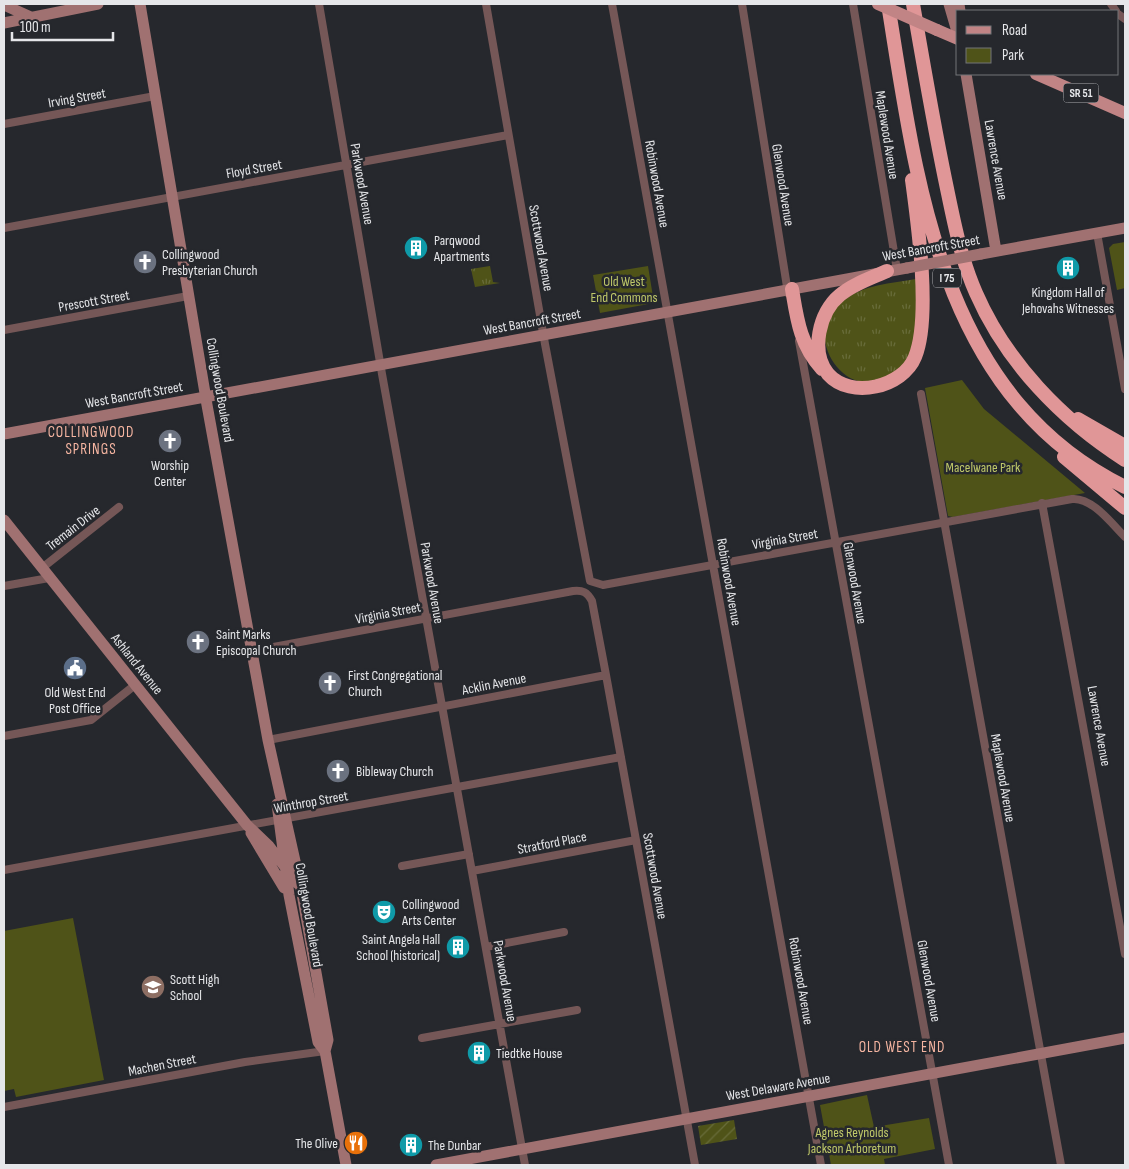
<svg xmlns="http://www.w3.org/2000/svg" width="1129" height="1169" font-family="'Sofia Sans Condensed',sans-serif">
<defs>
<pattern id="grass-tufts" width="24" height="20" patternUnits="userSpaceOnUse" patternTransform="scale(1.25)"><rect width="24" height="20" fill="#4f5318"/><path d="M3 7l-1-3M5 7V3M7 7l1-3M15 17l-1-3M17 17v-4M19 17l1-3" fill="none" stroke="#686c3a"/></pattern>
<pattern id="garden-furrows" width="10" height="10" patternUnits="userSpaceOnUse" patternTransform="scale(1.25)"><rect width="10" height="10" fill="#4f5318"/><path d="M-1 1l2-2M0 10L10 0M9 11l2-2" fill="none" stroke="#686c3a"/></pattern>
</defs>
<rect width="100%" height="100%" fill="#26282d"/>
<path fill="url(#grass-tufts)" d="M490,266l3,16 7,1 -25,4 -4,-18z
M916,279c1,25 5,61 -9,83 -5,8 -13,11 -22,15 -4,1 -9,5 -14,5 -31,4 -56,-37 -43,-64 2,-6 10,-13 15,-17 19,-16 49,-18 73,-22z"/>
<path fill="#4f5318" d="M1125,242v46l-8,2 -8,-42 4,-4z
M648,266l6,37 -54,10 -7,-38z
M962,380l22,29 101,84 -132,24 -5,-1 -23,-128z
M73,918l31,162 -88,17 -2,-8 -10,2v-160z
M867,1095l7,32 55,-9 6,31 -51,10 1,6h-54l-11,-60z"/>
<path fill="url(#garden-furrows)" d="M734,1120l3,19 -36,6 -3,-19z"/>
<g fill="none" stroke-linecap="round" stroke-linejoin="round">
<path stroke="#755757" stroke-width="8" d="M319,4l63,370 143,791
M486,4l59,340 45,237 13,4 469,-86c20,-2 40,25 53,38
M612,4l209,1161
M742,4l46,289
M853,4l44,266
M1111,4l5,7
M1118,14l7,5
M4,124l151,-28
M4,228l504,-93
M1097,233l28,156
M4,330l184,-34
M799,341l150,824
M921,394l140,771
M1042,503l83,451
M42,568l77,-61
M4,586l45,-8
M252,651l321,-60c10,-1 14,1 19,10l14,74 89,490
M4,736l87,-16 44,-35
M268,740l338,-65
M402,866l67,-12
M4,870l617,-113
M472,871l164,-31
M486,947l78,-15
M422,1038l155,-28
M4,1107l241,-45 80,-11"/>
<path stroke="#a07171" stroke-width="11" d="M140,4l67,401 61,335 33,148 27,152 -3,11 21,114
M949,4l9,31
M959,4l1,7
M4,5l29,13
M4,23l94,-19
M966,74l30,177
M981,254l144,-26
M4,434l903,-166
M4,520l243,305 22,21 29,38
M277,804l12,91 29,147 7,9
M251,833l33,55
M436,1165l689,-127"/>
<path stroke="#c18485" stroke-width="12" d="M937,30l21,9
M1036,74l89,39"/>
<path stroke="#e09697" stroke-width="14" d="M888,4c29,180 52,392 237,483
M913,4c10,58 20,117 32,175 8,38 15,78 31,114 30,69 86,127 149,167
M887,271c-16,7 -34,13 -47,24 -21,17 -30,57 -12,79 23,26 75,13 87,-17 16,-39 3,-133 -3,-177
M792,289c5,30 8,56 30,80
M1078,419l47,27
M1064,457l61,51"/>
<path stroke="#a07171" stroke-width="11" d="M907,268l74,-14"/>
<path stroke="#c18485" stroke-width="12" d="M878,4l59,26"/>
</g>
<defs>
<g id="building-disc" transform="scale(1.25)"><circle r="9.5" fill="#0f9aa8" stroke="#26282d"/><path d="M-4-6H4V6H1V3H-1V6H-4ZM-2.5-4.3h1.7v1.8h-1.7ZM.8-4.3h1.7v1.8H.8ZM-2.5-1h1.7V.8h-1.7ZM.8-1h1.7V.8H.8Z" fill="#fff"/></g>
<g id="church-disc" transform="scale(1.25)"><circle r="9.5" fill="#6b7280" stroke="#26282d"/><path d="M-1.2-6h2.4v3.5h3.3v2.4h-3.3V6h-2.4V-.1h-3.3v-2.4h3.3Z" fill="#fff"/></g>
<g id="civic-disc" transform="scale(1.25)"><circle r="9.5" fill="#5c6f8a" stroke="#26282d"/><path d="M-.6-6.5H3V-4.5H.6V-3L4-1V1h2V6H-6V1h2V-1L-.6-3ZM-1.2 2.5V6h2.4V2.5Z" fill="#fff"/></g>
<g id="theatre-disc" transform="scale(1.25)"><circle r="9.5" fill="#0f9aa8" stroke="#26282d"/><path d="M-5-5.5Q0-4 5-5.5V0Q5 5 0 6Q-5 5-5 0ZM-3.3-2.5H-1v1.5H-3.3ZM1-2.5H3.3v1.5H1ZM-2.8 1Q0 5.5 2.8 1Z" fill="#fff"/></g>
<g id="school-disc" transform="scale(1.25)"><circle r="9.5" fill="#8d6e63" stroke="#26282d"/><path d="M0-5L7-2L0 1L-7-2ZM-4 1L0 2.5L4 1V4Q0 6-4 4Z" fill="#fff"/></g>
<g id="restaurant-disc" transform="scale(1.25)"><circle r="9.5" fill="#e8710a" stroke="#26282d"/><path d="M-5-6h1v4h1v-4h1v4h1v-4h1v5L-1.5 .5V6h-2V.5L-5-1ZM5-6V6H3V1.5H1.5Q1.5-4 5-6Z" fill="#fff"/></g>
</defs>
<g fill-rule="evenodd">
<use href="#building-disc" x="416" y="248"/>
<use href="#church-disc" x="145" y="262"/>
<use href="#building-disc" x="1068" y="268"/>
<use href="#church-disc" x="170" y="441"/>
<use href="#church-disc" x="198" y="642"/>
<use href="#civic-disc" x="75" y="668"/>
<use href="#church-disc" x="330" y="683"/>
<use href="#church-disc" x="338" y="771"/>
<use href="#theatre-disc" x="384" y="912"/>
<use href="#building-disc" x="458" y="947"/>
<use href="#school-disc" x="153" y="987"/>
<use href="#building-disc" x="479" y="1053"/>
<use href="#restaurant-disc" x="356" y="1143"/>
<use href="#building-disc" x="411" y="1145"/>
</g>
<g text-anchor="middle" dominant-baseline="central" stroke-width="5" stroke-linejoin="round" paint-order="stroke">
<g fill="#26282d" stroke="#acadb1" stroke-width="1">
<rect x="1063.5" y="83.5" width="35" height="19" rx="4"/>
<rect x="933" y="268.5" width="28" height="19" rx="4"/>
</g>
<g font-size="12" font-weight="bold" fill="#e5e6e9">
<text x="1081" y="93">SR 51</text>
<text x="947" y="278">I 75</text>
</g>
<g font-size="14" fill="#e5e6e9" stroke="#26282d">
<text transform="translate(77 98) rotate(-10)">Irving Street</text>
<text transform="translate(887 135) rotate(81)">Maplewood Avenue</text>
<text transform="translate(996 160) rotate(80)">Lawrence Avenue</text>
<text transform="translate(254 169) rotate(-10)">Floyd Street</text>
<text transform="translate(362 184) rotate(80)">Parkwood Avenue</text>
<text transform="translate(657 184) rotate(80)">Robinwood Avenue</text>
<text transform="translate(783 185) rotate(81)">Glenwood Avenue</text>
<text transform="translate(541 248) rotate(80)">Scottwood Avenue</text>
<text transform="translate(931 248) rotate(-10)">West Bancroft Street</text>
<text transform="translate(94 301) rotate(-10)">Prescott Street</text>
<text transform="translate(532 322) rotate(-10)">West Bancroft Street</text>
<text transform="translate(220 390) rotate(80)">Collingwood Boulevard</text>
<text transform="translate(134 395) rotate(-10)">West Bancroft Street</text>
<text transform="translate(73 528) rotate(-38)">Tremain Drive</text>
<text transform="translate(785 539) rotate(-10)">Virginia Street</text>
<text transform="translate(729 582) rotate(80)">Robinwood Avenue</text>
<text transform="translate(432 583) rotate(80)">Parkwood Avenue</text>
<text transform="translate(855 583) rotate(80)">Glenwood Avenue</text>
<text transform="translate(388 613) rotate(-11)">Virginia Street</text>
<text transform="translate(137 664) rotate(51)">Ashland Avenue</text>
<text transform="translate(494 684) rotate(-11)">Acklin Avenue</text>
<text transform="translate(1099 726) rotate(80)">Lawrence Avenue</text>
<text transform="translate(1003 778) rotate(80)">Maplewood Avenue</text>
<text transform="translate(311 802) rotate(-10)">Winthrop Street</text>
<text transform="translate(552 843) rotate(-11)">Stratford Place</text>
<text transform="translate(655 876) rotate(80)">Scottwood Avenue</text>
<text transform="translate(309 915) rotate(80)">Collingwood Boulevard</text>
<text transform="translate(505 981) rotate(80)">Parkwood Avenue</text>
<text transform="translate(801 981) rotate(80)">Robinwood Avenue</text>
<text transform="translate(929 981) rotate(80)">Glenwood Avenue</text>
<text transform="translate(162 1065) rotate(-11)">Machen Street</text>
<text transform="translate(778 1087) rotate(-10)">West Delaware Avenue</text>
</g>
<g font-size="14" fill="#e5e6e9" stroke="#26282d" text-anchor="start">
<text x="434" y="240">Parqwood<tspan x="434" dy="16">Apartments</tspan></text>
<text x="162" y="254">Collingwood<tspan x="162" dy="16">Presbyterian Church</tspan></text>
<text x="1068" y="292" text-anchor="middle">Kingdom Hall of<tspan x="1068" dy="16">Jehovahs Witnesses</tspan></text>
<text x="170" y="465" text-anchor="middle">Worship<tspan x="170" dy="16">Center</tspan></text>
<text x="216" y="634">Saint Marks<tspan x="216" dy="16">Episcopal Church</tspan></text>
<text x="348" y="675">First Congregational<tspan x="348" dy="16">Church</tspan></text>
<text x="75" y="692" text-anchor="middle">Old West End<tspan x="75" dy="16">Post Office</tspan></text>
<text x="356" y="771">Bibleway Church</text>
<text x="402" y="904">Collingwood<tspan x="402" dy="16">Arts Center</tspan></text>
<text x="440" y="939" text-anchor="end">Saint Angela Hall<tspan x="440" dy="16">School (historical)</tspan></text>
<text x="170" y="979">Scott High<tspan x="170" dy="16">School</tspan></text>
<text x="496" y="1053">Tiedtke House</text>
<text x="338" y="1143" text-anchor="end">The Olive</text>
<text x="428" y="1145">The Dunbar</text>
</g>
<g font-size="14" fill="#bfc869" stroke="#26282d">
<text x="624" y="281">Old West<tspan x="624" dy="16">End Commons</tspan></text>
<text x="983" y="467">Macelwane Park</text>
<text x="852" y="1132">Agnes Reynolds<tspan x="852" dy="16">Jackson Arboretum</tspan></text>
</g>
<g font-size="15" letter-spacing="1" fill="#f5b5a1" stroke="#26282d">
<text x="91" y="432">COLLINGWOOD<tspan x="91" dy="17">SPRINGS</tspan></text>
<text x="902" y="1047">OLD WEST END</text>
</g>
</g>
<rect width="1129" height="1169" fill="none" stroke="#e5e6e9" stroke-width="10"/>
<rect x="956" y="10" width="162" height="65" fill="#26282d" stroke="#727478"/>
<rect x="966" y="26" width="25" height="8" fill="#c18485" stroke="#727478"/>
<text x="1002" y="35" font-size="15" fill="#e5e6e9">Road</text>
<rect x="966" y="48" width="25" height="15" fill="#4f5318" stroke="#727478"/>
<text x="1002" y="60" font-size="15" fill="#e5e6e9">Park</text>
<path d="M12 32v8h101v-8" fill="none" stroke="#e5e6e9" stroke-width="2.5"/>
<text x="20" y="32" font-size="15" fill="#e5e6e9" stroke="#26282d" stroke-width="4" paint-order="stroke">100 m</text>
</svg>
